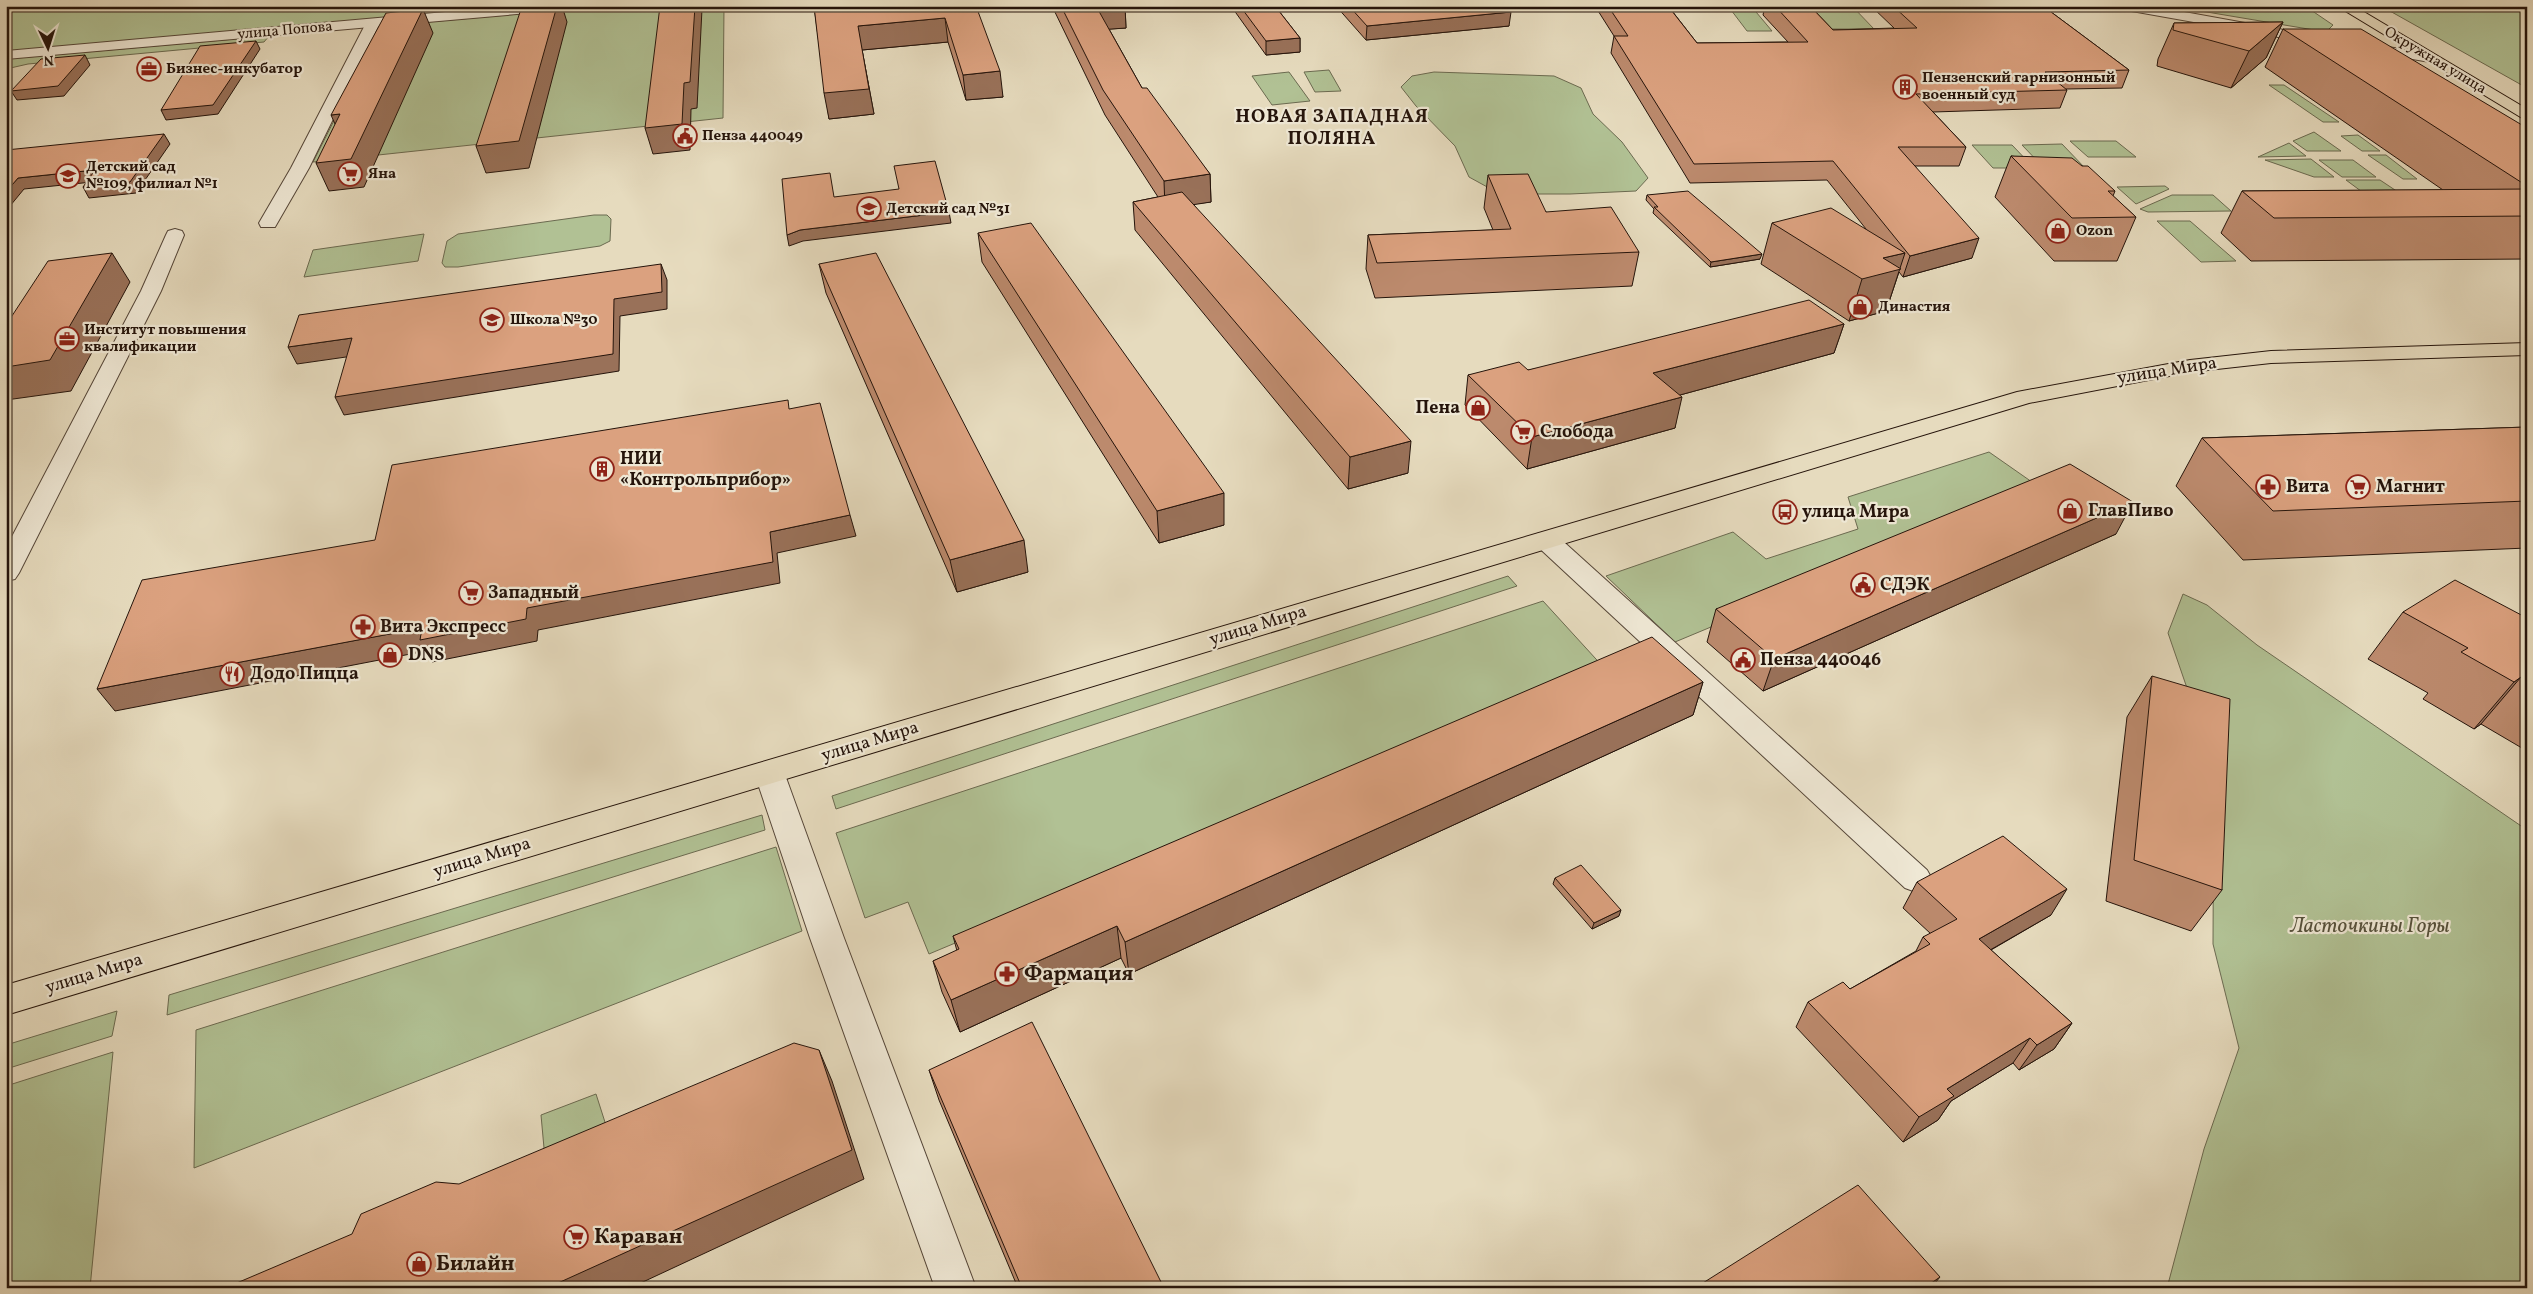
<svg xmlns="http://www.w3.org/2000/svg" width="2533" height="1294" font-family="Vollkorn,serif">
<rect width="100%" height="100%" fill="#e6dbbe"/>
<filter id="stains"><feTurbulence type="fractalNoise" baseFrequency=".004" numOctaves="4"/><feColorMatrix values="0 0 0 0 .2 0 0 0 0 .09 0 0 0 0 .02 0 0 0 .5 -.17"/></filter>
<radialGradient id="worn" r=".72"><stop offset=".6" stop-color="#630" stop-opacity="0"/><stop offset="1" stop-color="#630" stop-opacity=".3"/></radialGradient>
<path fill="#b1c194" stroke="#6b6a50" d="M6,6h520l-520,46z
M610,6h114l-1,112 -410,44 69,-136z
M1728,6h23l21,25h-25z
M1807,6h45l22,23h-45z
M2171,6h134l28,19 -7,7z
M2381,6h146v82z
M269,36l-5,6 -236,22 -22,5v-10z
M1329,70l12,21 -26,1 -11,-20z
M1289,72l21,29 -38,4 -20,-29z
M1434,72l120,4 27,12 12,26 29,28 26,36 -12,13 -66,3h-70l-31,-17 -14,-31 -39,-40 -15,-19 11,-11z
M2269,85h15l55,37h-16z
M2314,132l27,19h-34l-14,-10z
M2358,135l22,16h-18l-21,-15z
M2070,141h46l20,16h-48z
M2289,143l17,13 -48,1z
M2062,144l23,24h-41l-22,-23z
M1972,145h40l22,23h-41z
M2368,155h18l31,24h-14z
M2311,159l23,18h-20l-49,-17z
M2319,160h34l23,17h-34z
M2346,180h34l24,16 -35,1z
M2165,186l4,3 -33,15 -19,-17z
M2172,195h41l18,16 -83,1 -8,-3z
M594,215h13l4,4 -1,22 -10,5 -142,21h-13l-3,-4 5,-22 11,-7z
M2157,221h33l46,40 -35,1z
M424,234l-6,27 -114,16 9,-27z
M1989,452l53,37 -367,153 -69,-66 127,-44 33,27 92,-30 -10,-32z
M1508,576l9,10 -681,223 -4,-13z
M2183,594l24,11 50,40 270,185v458h-360l37,-139 35,-101 -26,-104 1,-217 -26,-36 -20,-58z
M1543,601l63,69 -677,284 -21,-52 -43,16 -29,-85z
M762,815l3,15 -598,185 2,-20z
M776,847l26,84 -608,237 2,-138z
M117,1011l-5,25 -106,33v-24z
M113,1052l-23,236h-84v-202z
M596,1094l15,47 -65,29 -5,-55z"/>
<g fill="none" stroke-linecap="round" stroke-linejoin="round">
<g stroke="#554638" stroke-width="2">
<path id="minor" d="M373,19l7,4 -71,145 -34,59h-14l-2,-4 32,-55 75,-145z
M175,229l7,2 2,4 -23,56 -142,282 -4,6 -9,2v-33l135,-257 25,-56 2,-4z
M1546,532l9,2 372,336 5,9 -5,9 -11,4 -11,-4 -368,-342 -4,-6 4,-6z
M769,761l11,3 4,8 60,166 132,350h-41l-125,-350 -56,-166 4,-8z"/>
</g>
<g stroke="#554638" stroke-width="2">
<path id="tertiary" d="M513,6h57l-7,4 -557,49v-8z
M2119,6h32l166,30 7,4 -7,4 -191,-34z
M2364,43l66,11 7,4 -7,4 -71,-12 -2,-3z"/>
</g>
<g stroke="#25140b" stroke-width="2">
<path id="primary" d="M2337,6h17l173,103v12z
M2527,343v12l-256,8 -81,9 -161,31 -2023,612v-30l2011,-593 173,-32 81,-9z"/>
</g>
<use href="#minor" fill="#efe8d5" fill-rule="evenodd"/>
<use href="#tertiary" fill="#efe8d5" fill-rule="evenodd"/>
<use href="#primary" fill="#e6dbbe" fill-rule="evenodd"/>
</g>
<path fill="#bc8a6d" stroke="#25140b" d="M814,6h162l27,91 -37,3 -18,-58 -86,8 12,64 -45,5z
M1052,6h73l1,22 -17,1 33,59 68,86 1,28 -18,2 215,269 -60,16 -213,-259 -2,-28 25,-5 -53,-82z
M1231,6h44l25,32v14l-34,3z
M1336,6h168l5,20 -143,14z
M1595,6h87v1h-13l28,36 91,-1 -25,-27 2,-9h45l23,24 61,-2 -23,-22h172l86,64 -7,18 -56,1 1,1 -7,18 -127,4 33,35 -7,19h-44l57,92 -69,19 -4,-5 -13,39 -37,10 -88,-57 11,-41 94,6 -39,-49 -137,3 -79,-130 3,-17z
M2283,22l-17,36 -35,30 -74,-22 1,-7 16,-36z
M2283,29l244,99v131l-276,2 -30,-28 21,-42 201,-1 -178,-123z
M2011,156l71,10 33,25 -2,5 23,21 -19,44h-63l-59,-64z
M1488,175l58,37 93,40 -7,34 -257,12 -9,-29 2,-34 125,-5 -9,-22z
M1647,195l113,64 -50,8 -57,-54 1,-4 -8,-9z
M978,233l246,292 -65,18 -177,-281z
M819,264l209,308 -71,20 -131,-299z
M1844,324l-10,29 -154,42 -5,33 -148,41 -62,-64 3,-30 60,-5z
M2527,427v121l-284,12 -67,-74 26,-48z
M2116,534l-353,157 -56,-49 9,-33z
M2403,612l124,6v133l-46,-27 -7,5 -51,-30 5,-6 -60,-34z
M2152,676l70,214 -31,41 -85,-30 21,-184z
M1703,682l-10,33 -564,259 -8,-16 -161,74 -18,-40 -9,-31 24,-10 -4,-15z
M1555,878l64,38 -27,13 -39,-45z
M1917,882l134,33 -60,35 81,73 -18,26 -35,21 -6,-7 -62,38 -13,19 -35,22 -107,-115 12,-25 42,-13 66,-38 7,-14 8,-3 -28,-26z
M929,1070l235,218h-146l-79,-188z"/>
<path fill="#997159" stroke="#25140b" d="M557,6h5l5,16 -38,146 -43,5 -10,-27z
M695,6h7v3l-5,99 -6,1 -1,41 -37,4 -8,-26 39,-45z
M1096,6h29l1,22 -28,2z
M423,9l10,24 -69,154 -35,4 -13,-28z
M1511,12l-2,14 -143,14 1,-14z
M945,18l3,24 -86,8 12,64 -45,5 -5,-26 34,-67z
M2283,22l-17,36 -35,30 18,-37z
M1300,38v14l-34,3v-14z
M256,41l4,8 -42,65 -52,6 -5,-10z
M85,55l5,10 -26,31 -47,4 -6,-9z
M1000,71l3,26 -37,3 -3,-25z
M340,114l3,28 -12,-27z
M164,134l6,10 -34,49 -47,5 -6,-11z
M95,170l7,11 -78,8 -14,17 -4,1v-15l12,-14z
M1210,174l1,28 -46,7 -1,-28z
M949,212l2,11 -148,18 -14,5 -2,-11 13,-5z
M1979,238l-7,20 -69,19 7,-21z
M112,253l18,29 -59,109 -65,9v-33z
M1905,253l-19,58 -37,10 13,-42 21,-21z
M1762,254l-2,5 -50,8 1,-5z
M661,264l6,16v29l-47,7 -1,55 -275,44 -9,-18 279,-98z
M1844,324l-10,29 -187,51 6,-31z
M352,338l8,17 -63,9 -9,-17z
M1682,397l-7,31 -148,41 5,-32z
M1411,441l-3,32 -60,16 2,-32z
M1224,493v32l-65,18 -2,-32z
M2133,502l-17,32 -353,157 11,-32z
M850,515l6,21 -79,17 3,30 -242,47 -1,11 -105,21 -6,-11 -311,60 -18,-22 430,-81 243,-76z
M1024,540l4,32 -71,20 -7,-32z
M2521,677l-40,47 -7,5 40,-47z
M1703,682l-10,33 -564,259 -4,-32z
M2067,889l-16,26 -87,50 15,-26z
M1621,910l-2,6 -27,13 2,-6z
M1117,926l4,32 -161,74 -9,-32z
M2072,1023l-18,26 -35,21 18,-25z
M2030,1038l-17,25 -62,38 -13,19 -35,22 16,-25 28,-28z
M819,1050l13,31 32,98 -234,109h-83z
M1940,1277l-9,11h-7z"/>
<path fill="#dba17f" stroke="#25140b" d="M522,6h35l-38,135 -43,5z
M660,6h35l-5,76 -6,1 -2,41 -37,4z
M814,6h162l24,65 -37,4 -18,-57 -87,8 11,63 -45,4z
M1061,6h38h-3l46,82h5l63,86 -46,7 -61,-91z
M1240,6h35l25,32 -34,3z
M1349,6h155l7,6 -144,14z
M1608,6h60l29,37 111,-1 -33,-36h35l23,24 84,-2 -24,-22h150l86,64 -84,2 22,18 -151,4 50,53h-68l81,91 -69,18 -77,-95 -139,3 -80,-128h14z
M423,9l-72,150 -35,4 24,-49 -9,1 55,-102z
M2283,22l-34,29 -76,-21 1,-7z
M2283,29h78l166,99v58z
M256,41l-43,64 -52,5 39,-64z
M85,55l-27,31 -47,5 30,-32z
M164,134l-34,48 -47,5 12,-17 -77,8 -12,14v-42z
M2011,156l61,2 10,8h6l27,25h-7l28,26 -64,1z
M935,161l14,51 -149,18 -13,5 -5,-56 48,-6 4,24 65,-8 -5,-23z
M1528,174l18,38 65,-5 28,45 -262,11 -9,-28 143,-6 -23,-54z
M2527,189v27l-253,2 -32,-27z
M1688,191l74,63 -51,8 -57,-55h4l-11,-12z
M1182,192l229,249 -61,16 -217,-255z
M1831,208l74,45 -22,5 18,11 -39,10 -90,-56z
M1031,223l193,270 -67,18 -179,-278z
M112,253l-62,107 -44,7v-42l42,-64z
M876,253l148,287 -74,20 -131,-296z
M661,264l1,28 -48,7 -1,55 -278,43 17,-59 -64,9 11,-32z
M1809,300l35,24 -191,49 29,24 -150,40 -64,-62 51,-13 9,8z
M788,400l1,9 31,-6 30,112 -80,17 3,30 -246,46 -1,11 -106,21 2,-12 -325,61 45,-109 233,-40 17,-75z
M2527,427v74l-254,10 -71,-73z
M2070,464l63,38 -359,157 -58,-50z
M2455,580l72,38v62l-6,-3 -7,5 -53,-30 7,-4 -65,-36z
M1652,637l51,45 -578,260 -8,-16 -166,74 -18,-39 26,-12 -6,-13z
M2152,676l78,23 -8,191 -88,-30z
M2003,836l64,53 -88,50 93,84 -35,22 -7,-7 -83,51 7,7 -35,21 -111,-115 35,-20 7,7 80,-45 -7,-7 34,-18 -40,-37z
M1581,865l40,45 -27,13 -39,-45z
M1032,1022l132,266h-142l-93,-218z
M794,1043l25,7 33,100 -305,138h-322l127,-54 9,-20 75,-32 23,2z
M1858,1185l82,92 -16,11h-229z"/>
<defs>
<g id="office-ring" transform="scale(1.25)"><circle r="9.5" fill="#efe8d5" stroke="#8f2418" stroke-width="1.5"/><path d="M-6-3h4V-5.5h4V-3h4V5H-6ZM-1-4.5V-3h2v-1.5ZM-6 0V1H6V0Z" fill="#8f2418"/></g>
<g id="building-ring" transform="scale(1.25)"><circle r="9.5" fill="#efe8d5" stroke="#8f2418" stroke-width="1.5"/><path d="M-4-6H4V6H1V3H-1V6H-4ZM-2.5-4.3h1.7v1.8h-1.7ZM.8-4.3h1.7v1.8H.8ZM-2.5-1h1.7V.8h-1.7ZM.8-1h1.7V.8H.8Z" fill="#8f2418"/></g>
<g id="civic-ring" transform="scale(1.25)"><circle r="9.5" fill="#efe8d5" stroke="#8f2418" stroke-width="1.5"/><path d="M-.6-6.5H3V-4.5H.6V-3L4-1V1h2V6H-6V1h2V-1L-.6-3ZM-1.2 2.5V6h2.4V2.5Z" fill="#8f2418"/></g>
<g id="supermarket-ring" transform="scale(1.25)"><circle r="9.5" fill="#efe8d5" stroke="#8f2418" stroke-width="1.5"/><path d="M-6-5.5h2.5l.6 2H6L4.5 2H-2.5L-4.4-4H-6ZM-1.5 3.2a1.3 1.3 0 1 0 .1 0ZM3 3.2a1.3 1.3 0 1 0 .1 0Z" fill="#8f2418"/></g>
<g id="school-ring" transform="scale(1.25)"><circle r="9.5" fill="#efe8d5" stroke="#8f2418" stroke-width="1.5"/><path d="M0-5L7-2L0 1L-7-2ZM-4 1L0 2.5L4 1V4Q0 6-4 4Z" fill="#8f2418"/></g>
<g id="shop-ring" transform="scale(1.25)"><circle r="9.5" fill="#efe8d5" stroke="#8f2418" stroke-width="1.5"/><path d="M-5-2.5h2.3a2.7 3.5 0 0 1 5.4 0H5L5.5 6h-11ZM-1.5-2.5h3a1.5 2.3 0 0 0-3 0Z" fill="#8f2418"/></g>
<g id="pharmacy-ring" transform="scale(1.25)"><circle r="9.5" fill="#efe8d5" stroke="#8f2418" stroke-width="1.5"/><path d="M-2-6h4v4h4v4h-4v4h-4v-4h-4v-4h4Z" fill="#8f2418"/></g>
<g id="bus-ring" transform="scale(1.25)"><circle r="9.5" fill="#efe8d5" stroke="#8f2418" stroke-width="1.5"/><path d="M-5-6H5V4H4V6H2V4H-2V6H-4V4H-5ZM-3.5-4V0h7V-4ZM-3.5 1.2v1.5H-2V1.2ZM2 1.2v1.5H3.5V1.2Z" fill="#8f2418"/></g>
<g id="restaurant-ring" transform="scale(1.25)"><circle r="9.5" fill="#efe8d5" stroke="#8f2418" stroke-width="1.5"/><path d="M-5-6h1v4h1v-4h1v4h1v-4h1v5L-1.5 .5V6h-2V.5L-5-1ZM5-6V6H3V1.5H1.5Q1.5-4 5-6Z" fill="#8f2418"/></g>
</defs>
<g fill-rule="evenodd">
<use href="#office-ring" x="149" y="69"/>
<use href="#building-ring" x="1905" y="87"/>
<use href="#civic-ring" x="685" y="136"/>
<use href="#supermarket-ring" x="350" y="174"/>
<use href="#school-ring" x="68" y="176"/>
<use href="#school-ring" x="869" y="209"/>
<use href="#shop-ring" x="2058" y="231"/>
<use href="#shop-ring" x="1860" y="307"/>
<use href="#school-ring" x="492" y="320"/>
<use href="#office-ring" x="67" y="339"/>
<use href="#shop-ring" x="1478" y="408"/>
<use href="#supermarket-ring" x="1523" y="432"/>
<use href="#building-ring" x="602" y="469"/>
<use href="#pharmacy-ring" x="2268" y="487"/>
<use href="#supermarket-ring" x="2358" y="487"/>
<use href="#shop-ring" x="2070" y="511"/>
<use href="#bus-ring" x="1785" y="512"/>
<use href="#civic-ring" x="1863" y="585"/>
<use href="#supermarket-ring" x="471" y="593"/>
<use href="#pharmacy-ring" x="363" y="627"/>
<use href="#shop-ring" x="390" y="655"/>
<use href="#civic-ring" x="1743" y="660"/>
<use href="#restaurant-ring" x="232" y="674"/>
<use href="#pharmacy-ring" x="1007" y="974"/>
<use href="#supermarket-ring" x="576" y="1237"/>
<use href="#shop-ring" x="419" y="1264"/>
</g>
<g text-anchor="middle" dominant-baseline="central" stroke-width="4.5" stroke-linejoin="round" paint-order="stroke">
<g font-size="15" fill="#25140b" stroke="#efe8d5">
<text transform="translate(285 31) rotate(-5)">улица Попова</text>
<text transform="translate(2435 61) rotate(31)">Окружная улица</text>
</g>
<g font-size="15" font-weight="bold" fill="#25140b" stroke="#efe8d5" text-anchor="start">
<text x="166" y="69">Бизнес-инкубатор</text>
<text x="1922" y="78">Пензенский гарнизонный<tspan x="1922" dy="17">военный суд</tspan></text>
<text x="702" y="136">Пенза 440049</text>
<text x="86" y="167">Детский сад<tspan x="86" dy="17">№109, филиал №1</tspan></text>
<text x="368" y="174">Яна</text>
<text x="886" y="209">Детский сад №31</text>
<text x="2076" y="231">Ozon</text>
<text x="1878" y="307">Династия</text>
<text x="510" y="320">Школа №30</text>
<text x="84" y="330">Институт повышения<tspan x="84" dy="17">квалификации</tspan></text>
</g>
<g font-size="18" fill="#25140b" stroke="#efe8d5">
<text transform="translate(2167 371) rotate(-9)">улица Мира</text>
<text transform="translate(1258 626) rotate(-17)">улица Мира</text>
<text transform="translate(870 742) rotate(-17)">улица Мира</text>
<text transform="translate(482 858) rotate(-17)">улица Мира</text>
<text transform="translate(94 974) rotate(-17)">улица Мира</text>
</g>
<g font-size="18" font-weight="bold" fill="#25140b" stroke="#efe8d5" text-anchor="start">
<text x="1460" y="408" text-anchor="end">Пена</text>
<text x="1540" y="432">Слобода</text>
<text x="620" y="459">НИИ<tspan x="620" dy="21">«Контрольприбор»</tspan></text>
<text x="2286" y="487">Вита</text>
<text x="2376" y="487">Магнит</text>
<text x="2088" y="511">ГлавПиво</text>
<text x="1802" y="512">улица Мира</text>
<text x="1880" y="585">СДЭК</text>
<text x="488" y="593">Западный</text>
<text x="380" y="627">Вита Экспресс</text>
<text x="408" y="655">DNS</text>
<text x="1760" y="660">Пенза 440046</text>
<text x="250" y="674">Додо Пицца</text>
</g>
<g font-size="19" font-weight="bold" letter-spacing="1" fill="#25140b" stroke="#efe8d5">
<text x="1332" y="117">НОВАЯ ЗАПАДНАЯ<tspan x="1332" dy="22">ПОЛЯНА</tspan></text>
</g>
<g font-size="21" font-style="italic" fill="#56513b" stroke="#efe8d5">
<text x="2370" y="926">Ласточкины Горы</text>
</g>
<g font-size="21" font-weight="bold" fill="#25140b" stroke="#efe8d5" text-anchor="start">
<text x="1024" y="974">Фармация</text>
<text x="594" y="1237">Караван</text>
<text x="436" y="1264">Билайн</text>
</g>
</g>
<rect width="2533" height="1294" fill="none" stroke="#e6dbbe" stroke-width="25"/>
<rect x="8" y="8" width="2518" height="1279" fill="none" stroke="#25140b" stroke-width="2.5"/>
<rect x="12" y="12" width="2508" height="1269" fill="none" stroke="#25140b"/>
<g transform="translate(48 48) rotate(176)" stroke="#efe8d5" stroke-width="4" paint-order="stroke">
<path d="M0-4L9 19L0 12L-9 19Z" fill="#25140b"/>
<text y="-8" font-size="14" font-weight="bold" text-anchor="middle" fill="#25140b">N</text>
</g>
<rect width="100%" height="100%" filter="url(#stains)"/>
<rect width="100%" height="100%" fill="url(#worn)"/>
</svg>
